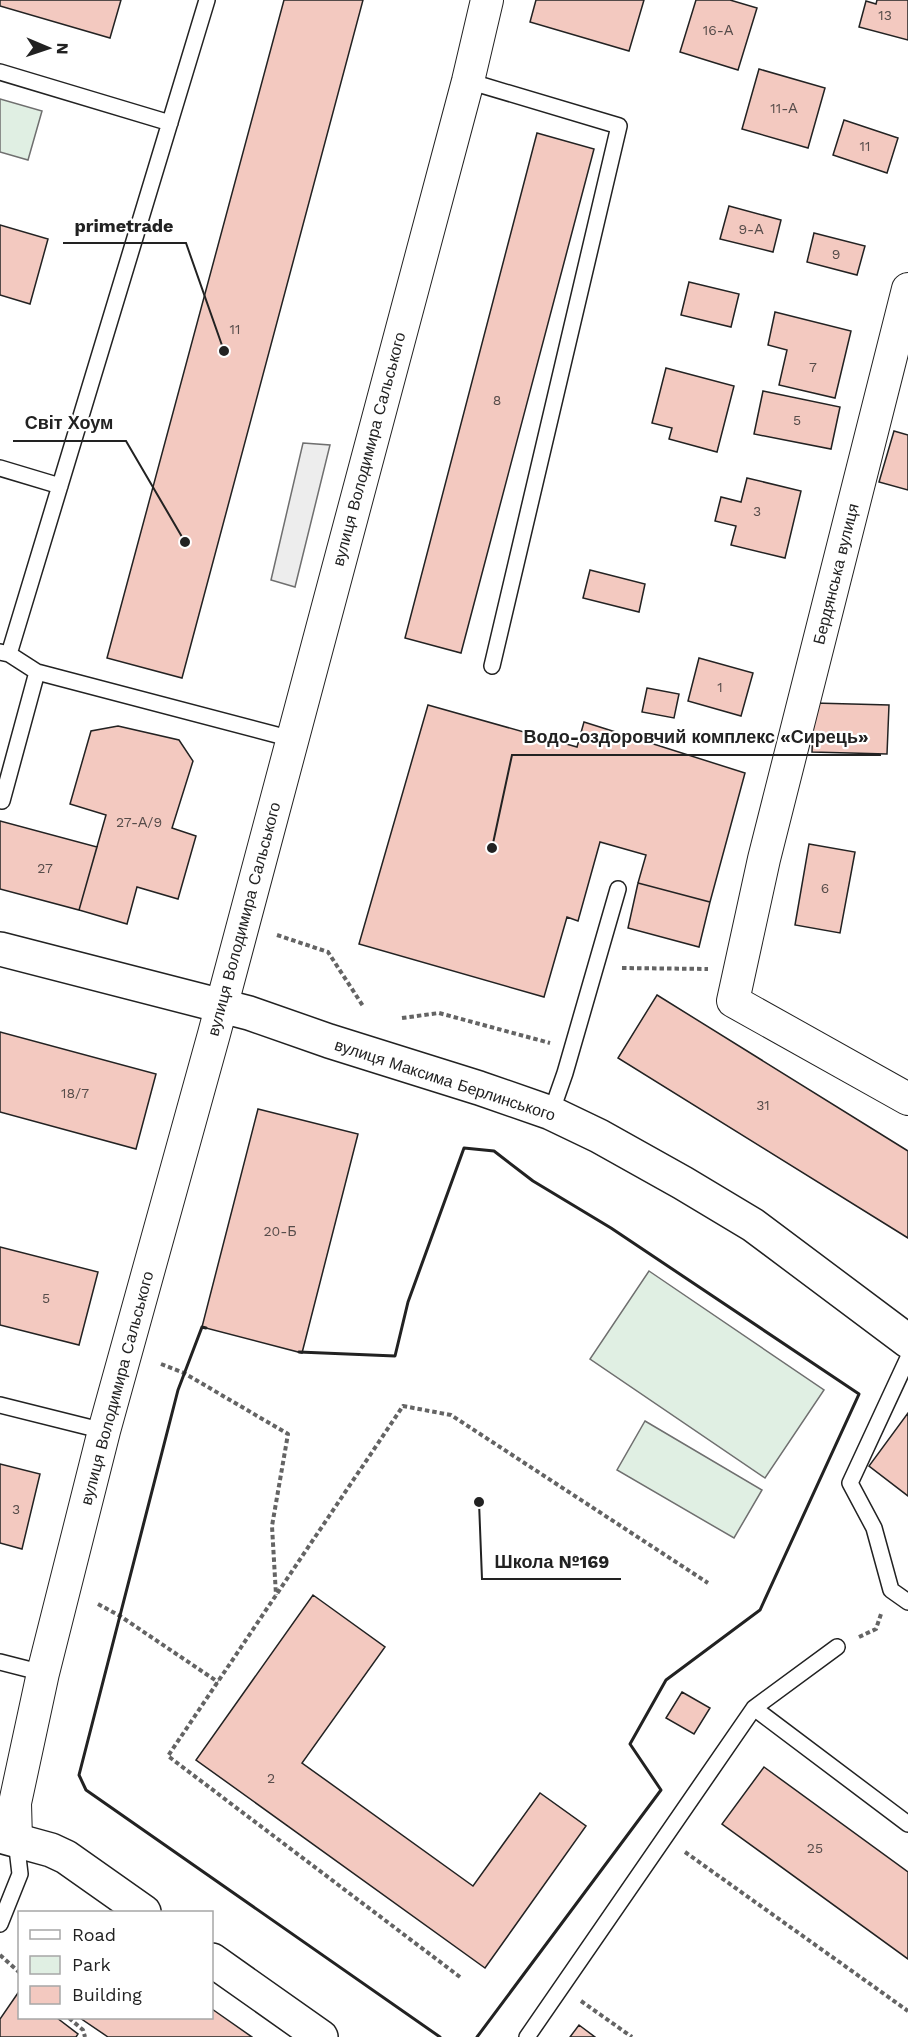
<svg xmlns="http://www.w3.org/2000/svg" width="908" height="2037" font-family="'Work Sans',sans-serif">
<rect width="100%" height="100%" fill="#fff"/>
<path fill="#e0efe3" stroke="#6f6f6f" stroke-width="1.5" d="M0,99l42,12 -14,49 -28,-8z
M649,1271l175,119 -59,88 -175,-119z
M645,1421l117,69 -28,48 -117,-68z"/>
<path fill="#ededed" stroke="#6f6f6f" stroke-width="1.5" d="M303,443l27,2 -35,142 -24,-7z"/>
<path fill="#f3c9c0" stroke="#222" stroke-width="1.5" d="M0,0h121l-11,38 -110,-32z
M284,0h79l-181,678 -75,-20z
M536,0h108l-15,51 -99,-29z
M696,0h34l27,8 -19,62 -58,-18z
M877,0h31v40l-49,-13 7,-26 10,3z
M759,69l66,19 -17,60 -66,-19z
M844,120l54,18 -11,35 -54,-18z
M537,133l57,16 -133,504 -56,-15z
M729,206l52,14 -8,32 -53,-13z
M0,225l48,14 -18,65 -30,-9z
M814,233l51,13 -8,29 -50,-13z
M689,282l50,12 -8,33 -50,-12z
M775,312l76,19 -16,67 -56,-13 8,-35 -19,-5z
M666,368l68,18 -17,66 -48,-13 3,-11 -20,-5z
M763,391l77,16 -9,42 -77,-15z
M894,431l14,4v55l-29,-8z
M747,478l54,13 -16,67 -54,-13 5,-19 -21,-5 6,-24 20,5z
M590,570l55,14 -6,28 -56,-14z
M699,658l54,15 -12,43 -53,-15z
M647,688l32,6 -5,24 -32,-6z
M814,703l75,2 -2,49 -75,-2z
M428,705l149,42 7,-25 161,51 -35,129 -72,-19 8,-28 -46,-13 -22,79 -11,-4 -23,80 -185,-53z
M118,726l61,14 14,21 -21,67 24,8 -18,63 -41,-12 -10,37 -48,-14 27,-95 -36,-11 21,-73z
M0,821l97,26 -18,63 -79,-21z
M809,844l46,8 -15,81 -45,-8z
M638,883l72,19 -11,45 -71,-19z
M657,995l251,156v87l-290,-180z
M0,1032l156,42 -20,75 -136,-37z
M258,1109l100,25 -56,219 -100,-26z
M0,1247l98,25 -19,73 -79,-20z
M908,1413v83l-39,-30z
M0,1464l40,10 -18,75 -22,-6z
M313,1595l72,52 -83,116 171,123 67,-93 46,33 -101,142 -289,-208z
M682,1692l28,16 -16,26 -28,-16z
M764,1767l144,105v87l-186,-135z
M20,1990v28h37l21,16 -2,3h-76v-18z
M212,2009l40,28h-144l-28,-19h132z
M579,2025l16,12h-25z"/>
<g fill="none" stroke-linecap="round" stroke-linejoin="round">
<g stroke="#222" stroke-width="18">
<path id="lane" d="M0,72l170,51
M468,81l151,45 -127,540
M0,468l60,18
M0,652l9,2 28,18 255,67
M9,654l198,-654
M2,801l35,-129
M551,1113l14,-40 53,-184
M908,1358l-58,125 24,45 17,62 17,12
M0,1405l104,26
M0,1662l43,11
M754,1708l154,116
M0,1924l20,-50 -4,-34
M527,2037l227,-329 83,-61"/>
</g>
<g stroke="#222" stroke-width="34">
<path id="street" d="M908,289l-144,570 -31,142 175,98
M16,1840l-1,-37 28,-130 61,-242 110,-397 254,-953 19,-81"/>
</g>
<g stroke="#222" stroke-width="36">
<path id="secondary" d="M0,949l249,64 80,28 150,47 72,25 48,23 84,47 70,42 155,116
M0,1836l51,14 15,7 78,55
M212,1960l109,77"/>
</g>
<path stroke="#646464" stroke-width="4" stroke-dasharray="4.5 3" stroke-linecap="butt" d="M277,935l51,17 35,54
M622,968l86,1
M402,1018l37,-5 111,30
M161,1364l23,9 104,61 -16,92 4,69
M98,1604l22,12 98,66
M859,1637l17,-8 5,-15
M685,1852l223,159
M0,1955l20,18
M460,1977l-292,-221 235,-350 48,9 257,168
M581,2001l51,36
M69,2018l14,12 2,7"/>
<use href="#lane" stroke="#fff" stroke-width="15"/>
<use href="#street" stroke="#fff" stroke-width="32"/>
<use href="#secondary" stroke="#fff" stroke-width="33"/>
<path stroke="#222" stroke-width="3" d="M206,1328l-4,-1 -24,63 -99,385 7,15 354,247
M299,1352l96,4 13,-54 56,-154 30,3 39,30 78,47 248,166 -99,216 -94,70 -36,64 31,46 -184,247"/>
</g>
<g text-anchor="middle" dominant-baseline="central" stroke-width="4.5" stroke-linejoin="round" paint-order="stroke">
<g font-size="14" fill="#564c4a">
<text x="885" y="15">13</text>
<text x="718" y="30">16-А</text>
<text x="784" y="108">11-А</text>
<text x="865" y="146">11</text>
<text x="751" y="229">9-А</text>
<text x="836" y="254">9</text>
<text x="235" y="329">11</text>
<text x="813" y="367">7</text>
<text x="497" y="400">8</text>
<text x="797" y="420">5</text>
<text x="757" y="511">3</text>
<text x="720" y="687">1</text>
<text x="139" y="822">27-А/9</text>
<text x="45" y="868">27</text>
<text x="825" y="888">6</text>
<text x="75" y="1093">18/7</text>
<text x="763" y="1105">31</text>
<text x="280" y="1231">20-Б</text>
<text x="46" y="1298">5</text>
<text x="16" y="1509">3</text>
<text x="271" y="1778">2</text>
<text x="815" y="1848">25</text>
</g>
<g font-size="16" fill="#222" stroke="#fff">
<text transform="translate(369 449) rotate(-75)">вулиця Володимира Сальського</text>
<text transform="translate(836 574) rotate(-76)">Бердянська вулиця</text>
<text transform="translate(244 919) rotate(-75)">вулиця Володимира Сальського</text>
<text transform="translate(445 1080) rotate(18)">вулиця Максима Берлинського</text>
<text transform="translate(117 1388) rotate(-75)">вулиця Володимира Сальського</text>
</g>
</g>
<path fill="none" stroke="#222" stroke-width="2" d="M224 351L186 243H63M185 542L126 441H13M492 848L512 755H881M479 1502L482 1579H621"/>
<g fill="#222" stroke="#fff" stroke-width="2">
<circle cx="224" cy="351" r="6"/>
<circle cx="185" cy="542" r="6"/>
<circle cx="492" cy="848" r="6"/>
<circle cx="479" cy="1502" r="6"/>
</g>
<g font-size="18" text-anchor="middle" font-weight="bold" fill="#222" stroke="#fff" stroke-width="4.5" stroke-linejoin="round" paint-order="stroke">
<text x="124" y="232">primetrade</text>
<text x="69" y="429">Світ Хоум</text>
<text x="696" y="743">Водо-оздоровчий комплекс «Сирець»</text>
<text x="552" y="1568">Школа №169</text>
</g>
<rect x="18" y="1911" width="195" height="108" fill="#ffffff" stroke="#a7a7a7" stroke-width="1.5"/>
<rect x="30" y="1930" width="30" height="9" fill="#ffffff" stroke="#a7a7a7" stroke-width="1.5"/>
<text x="72" y="1941" font-size="18" fill="#222222">Road</text>
<rect x="30" y="1956" width="30" height="18" fill="#e0efe3" stroke="#a7a7a7" stroke-width="1.5"/>
<text x="72" y="1971" font-size="18" fill="#222222">Park</text>
<rect x="30" y="1986" width="30" height="18" fill="#f3c9c0" stroke="#a7a7a7" stroke-width="1.5"/>
<text x="72" y="2001" font-size="18" fill="#222222">Building</text>
<g transform="translate(48 48) rotate(92)" stroke="#ffffff" stroke-width="4.5" paint-order="stroke">
<path d="M0-4.5L10 22L0 15L-10 22Z" fill="#222222"/>
<text y="-9" font-size="16" font-weight="bold" text-anchor="middle" fill="#222222">N</text>
</g>
</svg>
